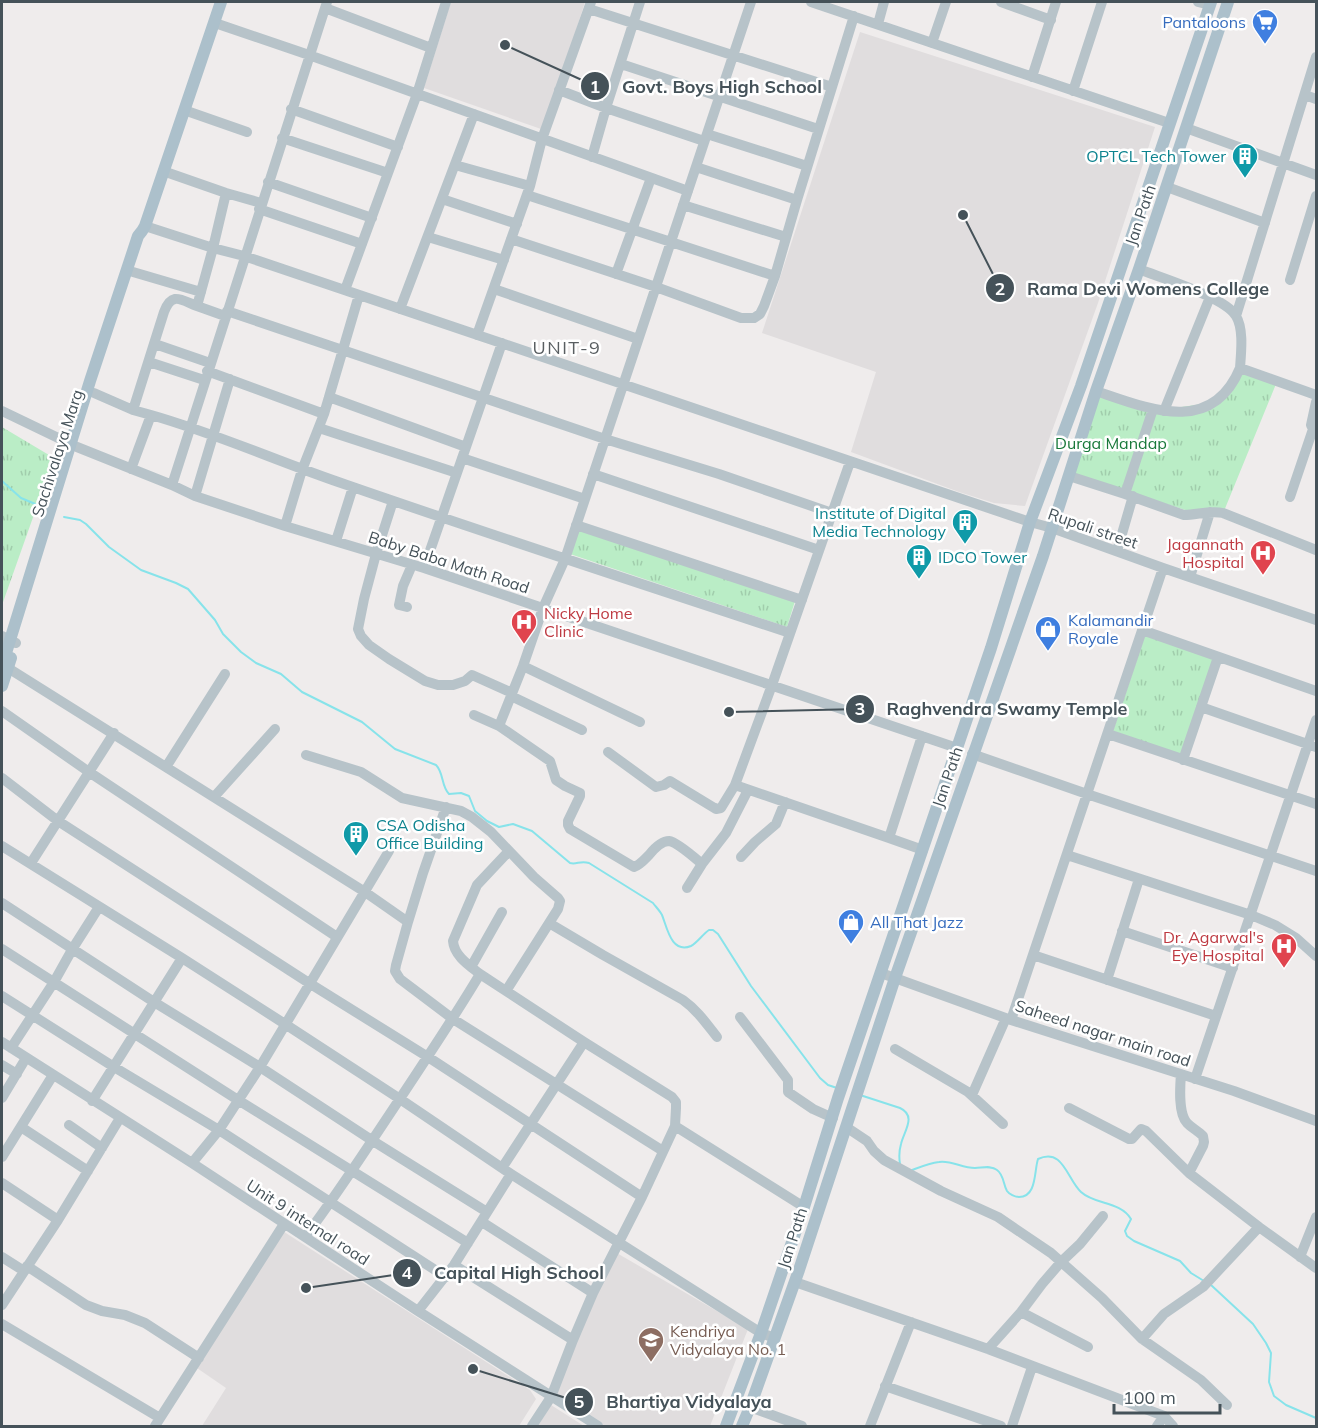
<svg xmlns="http://www.w3.org/2000/svg" width="1318" height="1428" font-family="Mulish,sans-serif">
<defs>
<pattern id="park-tufts" width="24" height="20" patternUnits="userSpaceOnUse" patternTransform="scale(1.5)"><rect width="24" height="20" fill="#baedc6"/><path d="M3 7l-1-3M5 7V3M7 7l1-3M15 17l-1-3M17 17v-4M19 17l1-3" fill="none" stroke="#a1cdac"/></pattern>
</defs>
<rect width="100%" height="100%" fill="#efecec"/>
<path fill="#e0ddde" d="M451,2h134l-41,128 -120,-42z
M860,32l295,95 -57,176 -73,203 -31,-3 -35,-11 -108,-40 25,-80 -114,-39z
M278,1228l252,162 6,9 -17,27h-317l24,-38 -32,-22z
M615,1252l133,77 -38,97h-107l-50,-30z
M551,1405l33,21h-46z"/>
<path fill="url(#park-tufts)" d="M1240,369l36,15 -52,127 -29,2 -67,-21 25,-81 63,-9z
M1097,393l55,17 -27,82 -54,-17z
M2,427l52,31 -52,147z
M578,530l217,71 -8,26 -217,-73z
M1145,635l68,24 -32,97 -68,-25z"/>
<g fill="none" stroke-linecap="round" stroke-linejoin="round">
<path stroke="#87e3ea" stroke-width="2" d="M2,481l19,17 19,8
M64,517l16,3 6,4 23,23 32,23 35,13 12,6 27,31 8,14 18,18 15,11 25,11 21,18 60,30 33,27 41,16c8,8 5,21 13,29l12,-1 8,3 6,15 12,10 12,6 14,-3 19,7 38,32c7,2 10,-3 19,0l64,40c3,4 7,8 9,12 5,12 9,39 29,31 6,-3 12,-12 18,-16h4l5,4 33,52 69,92 8,7 9,3
M860,1095l40,13c17,8 4,23 1,36 -2,7 -2,14 -1,20
M912,1170c8,-3 18,-7 27,-8 12,-2 23,6 36,6 7,0 16,-3 22,2 7,5 6,14 10,21 2,3 8,6 12,6 18,0 15,-26 19,-38 25,-12 29,20 43,33 14,13 39,9 50,27l-6,12 2,5 7,5 46,20 11,12 13,8
M1211,1285l42,39 13,19 5,10 -2,29 5,14 12,9 30,13"/>
<path stroke="#b7c3c9" stroke-width="10" d="M811,2l358,121
M1001,2l50,18
M1198,2l12,3
M325,8l106,40
M589,9l243,78
M215,23l94,32 379,136
M878,24l6,-22
M932,43l14,-41
M621,64l197,65
M1032,77l24,-75
M559,90l47,18 98,33
M1073,91l29,-89
M1305,95l11,4
M291,109l107,38
M184,110l63,22
M1186,128l130,47
M707,134l100,32
M282,138l106,35
M592,157l14,-49 34,-106
M455,165l75,21
M696,167l101,33
M163,171l63,22 35,10
M268,182l104,36
M1167,187l98,36
M527,195l248,81
M442,199l75,25
M683,205l103,32
M259,209l103,35
M145,226l68,22 31,8 786,266 22,6 111,40 153,52
M428,237l76,23
M511,239l145,48 85,31h13l6,-4 4,-8 11,-30 22,-76 57,-184
M1139,269c22,9 86,28 97,47 8,13 5,37 4,52l76,27
M133,272l68,20
M616,274l35,-96
M1290,280l26,-84
M494,289l144,50
M345,290l72,-196 29,-92
M197,306l28,10
M400,309l74,-195
M227,311l378,128 114,35 113,39
M1236,316l80,-259
M477,335l53,-149 12,-47 49,-137
M155,344l55,19
M149,362l55,18
M207,371l117,43
M1096,391c53,18 116,45 144,-23
M94,393l39,17 18,5 -20,54
M329,397l137,50
M133,410l31,-98c8,-21 17,-12 33,-6l16,-58 13,-55
M2,411l75,36 95,38 23,11 90,30 139,42 533,180
M1164,411l46,-114
M151,415c67,19 130,48 196,70 147,51 295,99 443,148
M319,428l138,45
M462,458l123,41
M850,462l-78,223 -37,100 154,53 33,-102
M593,474l226,76
M1069,476l56,18 59,21c13,0 26,-5 39,-2l93,37
M172,485l155,-483
M1125,494l28,-85
M195,496l35,-117
M1290,497l23,-68 -2,-4 5,-23
M393,501l-17,53 -12,45 -6,30 3,7 8,9 20,14 36,22 13,4h15l12,-4 7,-6 40,18
M576,525l226,75
M285,526l17,-56 22,-56 35,-119
M336,541l17,-54
M1117,551l16,-55
M424,568l78,-225
M1190,577l20,-65
M407,607l-8,-2 4,-19 9,-21
M1142,630l174,61
M2,636l14,7
M523,666l117,56
M8,668l357,224 43,30 -12,43 -1,6 5,8 53,40 210,132
M511,696l71,34
M1201,707l115,40
M2,711l87,61 248,165
M474,715l25,11 24,-60 20,-58 22,-49 186,-557
M499,726l51,35 6,19 9,6 15,7v3l-12,25v4l2,4 64,38c6,-2 10,-7 15,-12 4,-5 12,-14 20,-14 8,1 26,17 33,23
M1108,734l208,70
M608,752l48,35 8,-2 6,-4 46,28 5,-1 14,-23
M972,754l115,40 229,77
M306,755l55,17 41,26 59,13 11,6 19,15 43,45 24,21 2,3 -2,8 -52,82
M1183,760l35,-103
M166,767l59,-93
M2,778l56,43 251,162 119,74 214,140
M214,797l61,-68
M889,838l34,12
M2,846l180,112 103,66 115,75 111,75 250,159 14,5
M1067,855l184,60 24,10 21,13 20,18
M741,857l14,-15 21,-18 9,-22
M31,863l83,-130
M687,888l15,-24 24,-31 22,-43
M2,903l152,99 106,65 113,74 114,71
M408,922l15,-49 23,-66
M549,923l54,32 80,45c14,10 23,23 34,37
M1122,931l111,37
M2,949l236,151 230,143
M1033,955l183,61
M471,967l31,-55
M881,973l130,47 223,71 82,30
M480,974c-10,-8 -26,-18 -27,-33l24,-56 32,-34
M1107,980l32,-101
M2,996l112,71 105,63 227,147
M740,1017l48,63v12l25,17 20,9
M1011,1020l152,-452
M2,1042l190,121 226,148 180,115
M11,1048l43,-66 19,-34 26,-41
M895,1049l73,43 35,32
M2,1065l15,9
M1181,1074c-1,13 -3,39 6,49 5,5 11,8 16,13l1,6 -1,4 -14,27 70,54 57,41
M1195,1079l121,-359
M972,1095l34,-77
M2,1098l24,-40
M92,1101l90,-143
M1069,1108l60,31h3l9,-10 5,2 43,42
M69,1125l33,23
M675,1126l129,81
M21,1127l67,44
M846,1127l21,14 7,10 10,9 57,31 57,26 53,36 51,45 40,41 59,41 26,25
M2,1157l51,-82
M192,1163l27,-33 41,-63 129,-216
M502,1168l82,-126
M2,1183l56,37
M482,1222l111,71
M305,1237c34,-45 64,-92 96,-140 27,-41 54,-81 79,-123l104,68 88,55 4,5v6l-1,18 -33,71 -49,96 -20,47 -22,57 -19,29
M2,1257l22,14
M1300,1257l16,-40
M454,1265l119,75
M27,1266l59,39 16,6 23,4 20,8 54,35
M795,1282l193,67 176,67 9,10
M2,1305l56,-85 62,-102
M418,1311l36,-46 57,-91
M1021,1312l67,35
M2,1324l158,94
M1142,1339l22,-25 39,-27 56,-60
M988,1349l33,-37 21,-28 19,-22 19,-18 23,-28
M885,1386l116,40
M750,1407l52,19
M155,1426l129,-202
M870,1426l41,-104
M1012,1426l20,-59
M1157,1426l7,-10"/>
<path stroke="#acc0cb" stroke-width="12" d="M2,666l88,-285 48,-145 4,-5 3,-5 76,-224
M2,686l9,-28
M726,1426l35,-93 43,-126 34,-109 153,-450 39,-126 51,-136 130,-384
M742,1426l8,-19 49,-137 96,-292 148,-422 53,-165 43,-122 89,-267"/>
</g>
<defs>
<g id="supermarket-pin" transform="scale(1.35)"><path d="M0 17L-7.5 6A9.5 9.5 0 1 1 7.5 6Z" fill="#3f7fe0" stroke="#fff"/><path d="M-6-5.5h2.5l.6 2H6L4.5 2H-2.5L-4.4-4H-6ZM-1.5 3.2a1.3 1.3 0 1 0 .1 0ZM3 3.2a1.3 1.3 0 1 0 .1 0Z" fill="#fff"/></g>
<g id="building-pin" transform="scale(1.35)"><path d="M0 17L-7.5 6A9.5 9.5 0 1 1 7.5 6Z" fill="#0f9aa8" stroke="#fff"/><path d="M-4-6H4V6H1V3H-1V6H-4ZM-2.5-4.3h1.7v1.8h-1.7ZM.8-4.3h1.7v1.8H.8ZM-2.5-1h1.7V.8h-1.7ZM.8-1h1.7V.8H.8Z" fill="#fff"/></g>
<g id="hospital-pin" transform="scale(1.35)"><path d="M0 17L-7.5 6A9.5 9.5 0 1 1 7.5 6Z" fill="#e0444e" stroke="#fff"/><path d="M-5-5h3v3.5h4V-5h3V5h-3V1.5h-4V5h-3Z" fill="#fff"/></g>
<g id="shop-pin" transform="scale(1.35)"><path d="M0 17L-7.5 6A9.5 9.5 0 1 1 7.5 6Z" fill="#3f7fe0" stroke="#fff"/><path d="M-5-2.5h2.3a2.7 3.5 0 0 1 5.4 0H5L5.5 6h-11ZM-1.5-2.5h3a1.5 2.3 0 0 0-3 0Z" fill="#fff"/></g>
<g id="school-pin" transform="scale(1.35)"><path d="M0 17L-7.5 6A9.5 9.5 0 1 1 7.5 6Z" fill="#8d6e63" stroke="#fff"/><path d="M0-5L7-2L0 1L-7-2ZM-4 1L0 2.5L4 1V4Q0 6-4 4Z" fill="#fff"/></g>
</defs>
<g fill-rule="evenodd">
<use href="#supermarket-pin" x="1265" y="22"/>
<use href="#building-pin" x="1245" y="156"/>
<use href="#building-pin" x="965" y="522"/>
<use href="#hospital-pin" x="1263" y="553"/>
<use href="#building-pin" x="919" y="557"/>
<use href="#hospital-pin" x="524" y="622"/>
<use href="#shop-pin" x="1048" y="629"/>
<use href="#building-pin" x="356" y="834"/>
<use href="#shop-pin" x="851" y="922"/>
<use href="#hospital-pin" x="1284" y="946"/>
<use href="#school-pin" x="651" y="1340"/>
</g>
<g text-anchor="middle" dominant-baseline="central" stroke-width="5" stroke-linejoin="round" paint-order="stroke">
<g font-size="16" fill="#366cbe" stroke="#fff" text-anchor="start">
<text x="1246" y="22" text-anchor="end">Pantaloons</text>
<text x="1068" y="620">Kalamandir<tspan x="1068" dy="18">Royale</tspan></text>
<text x="870" y="922">All That Jazz</text>
</g>
<g font-size="16" fill="#0d838f" stroke="#fff" text-anchor="end">
<text x="1226" y="156">OPTCL Tech Tower</text>
<text x="946" y="513">Institute of Digital<tspan x="946" dy="18">Media Technology</tspan></text>
<text x="938" y="557" text-anchor="start">IDCO Tower</text>
<text x="376" y="825" text-anchor="start">CSA Odisha<tspan x="376" dy="18">Office Building</tspan></text>
</g>
<g font-size="16" fill="#455259" stroke="#fff">
<text transform="translate(1140 215) rotate(-71)">Jan Path</text>
<text transform="translate(57 453) rotate(-72)">Sachivalaya Marg</text>
<text transform="translate(1093 528) rotate(19)">Rupali street</text>
<text transform="translate(449 562) rotate(18)">Baby Baba Math Road</text>
<text transform="translate(947 777) rotate(-71)">Jan Path</text>
<text transform="translate(1103 1033) rotate(18)">Saheed nagar main road</text>
<text transform="translate(308 1222) rotate(33)">Unit 9 internal road</text>
<text transform="translate(792 1238) rotate(-72)">Jan Path</text>
</g>
<g font-size="16" fill="#18783a" stroke="#fff">
<text x="1111" y="443">Durga Mandap</text>
</g>
<g font-size="16" fill="#be3a42" stroke="#fff" text-anchor="end">
<text x="1244" y="544">Jagannath<tspan x="1244" dy="18">Hospital</tspan></text>
<text x="544" y="613" text-anchor="start">Nicky Home<tspan x="544" dy="18">Clinic</tspan></text>
<text x="1264" y="937">Dr. Agarwal's<tspan x="1264" dy="18">Eye Hospital</tspan></text>
</g>
<g font-size="16" fill="#785e54" stroke="#fff" text-anchor="start">
<text x="670" y="1331">Kendriya<tspan x="670" dy="18">Vidyalaya No. 1</tspan></text>
</g>
<g font-size="18" letter-spacing="1.5" fill="#595e61" stroke="#fff">
<text x="567" y="347">UNIT-9</text>
</g>
</g>
<path fill="none" stroke="#455259" stroke-width="2" d="M505 45L595 86M963 215L1000 288M729 712L860 709M306 1288L407 1273M473 1369L579 1402"/>
<g fill="#455259" stroke="#fff" stroke-width="2">
<circle cx="505" cy="45" r="6"/>
<circle cx="963" cy="215" r="6"/>
<circle cx="729" cy="712" r="6"/>
<circle cx="306" cy="1288" r="6"/>
<circle cx="473" cy="1369" r="6"/>
<circle cx="595" cy="86" r="15"/>
<circle cx="1000" cy="288" r="15"/>
<circle cx="860" cy="709" r="15"/>
<circle cx="407" cy="1273" r="15"/>
<circle cx="579" cy="1402" r="15"/>
</g>
<g font-size="18" text-anchor="middle" font-weight="bold" fill="#fff">
<text x="595" y="93">1</text>
<text x="1000" y="295">2</text>
<text x="860" y="715">3</text>
<text x="407" y="1279">4</text>
<text x="579" y="1408">5</text>
</g>
<g font-size="18" text-anchor="middle" font-weight="bold" fill="#455259" stroke="#fff" stroke-width="5" stroke-linejoin="round" paint-order="stroke">
<text x="722" y="93">Govt. Boys High School</text>
<text x="1148" y="295">Rama Devi Womens College</text>
<text x="1007" y="715">Raghvendra Swamy Temple</text>
<text x="519" y="1279">Capital High School</text>
<text x="689" y="1408">Bhartiya Vidyalaya</text>
</g>
<rect width="1318" height="1428" fill="none" stroke="#455259" stroke-width="6"/>
<path d="M1114 1404v9h106v-9" fill="none" stroke="#455259" stroke-width="3"/>
<text x="1123" y="1404" font-size="18" fill="#455259" stroke="#ffffff" stroke-width="4.5" paint-order="stroke">100 m</text>
</svg>
